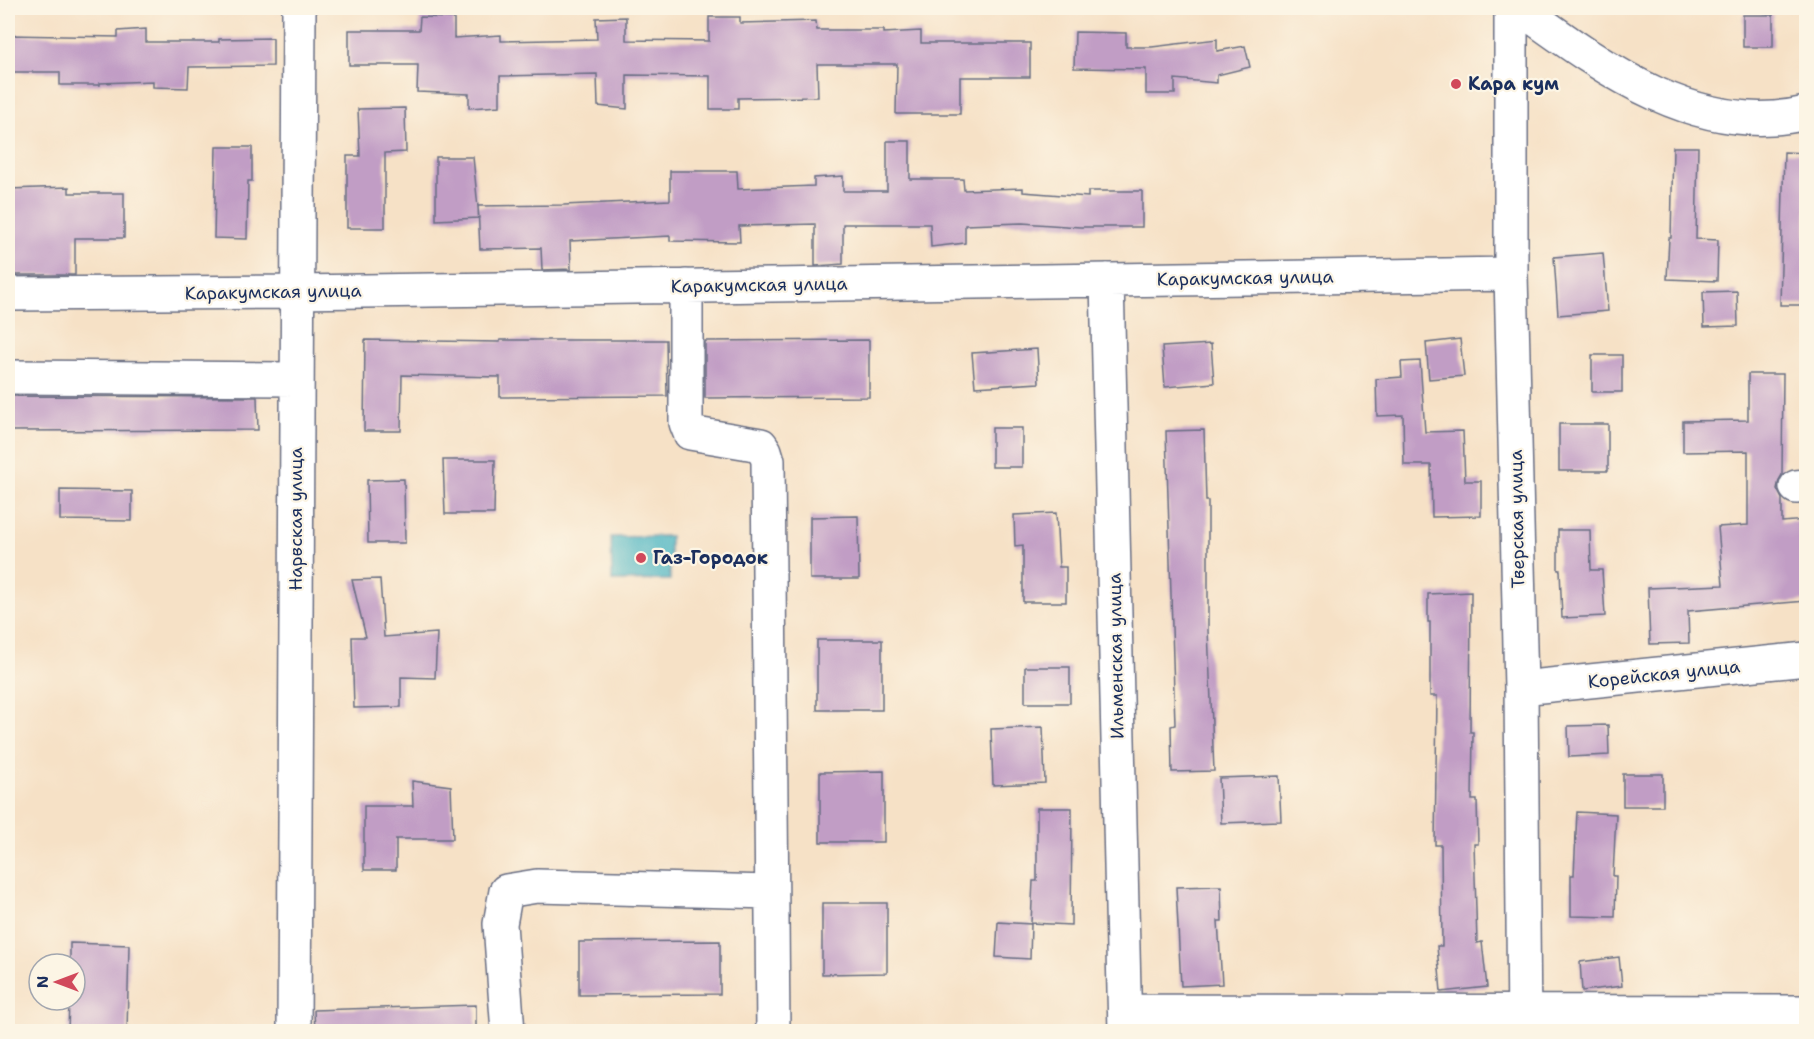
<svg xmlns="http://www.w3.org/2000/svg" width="1814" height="1039" font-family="'Shantell Sans',sans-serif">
<rect width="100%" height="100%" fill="#fcf5e5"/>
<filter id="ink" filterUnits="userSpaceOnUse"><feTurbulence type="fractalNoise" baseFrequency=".0167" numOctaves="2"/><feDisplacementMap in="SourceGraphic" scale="12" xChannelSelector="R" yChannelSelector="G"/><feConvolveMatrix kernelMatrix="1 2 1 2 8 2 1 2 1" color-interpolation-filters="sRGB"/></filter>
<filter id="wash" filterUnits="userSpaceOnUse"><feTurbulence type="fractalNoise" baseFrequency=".008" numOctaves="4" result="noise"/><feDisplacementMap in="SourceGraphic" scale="24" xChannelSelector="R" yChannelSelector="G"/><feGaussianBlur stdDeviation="1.35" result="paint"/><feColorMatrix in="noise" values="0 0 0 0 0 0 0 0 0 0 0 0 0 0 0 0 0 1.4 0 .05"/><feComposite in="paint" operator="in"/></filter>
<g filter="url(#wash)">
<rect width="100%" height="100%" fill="#f6e1c6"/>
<path fill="#44b2c1" stroke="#307090" stroke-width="1.5" d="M670,536v44l-58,1 -1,-44z"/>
<g id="blocks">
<path fill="#c19dc5" d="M1743,15h30v32h-30z
M420,17l34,1v20l47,-3v6l96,-2 -1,-21 30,-1v23l83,1v-24h31v6l76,-2 1,9h67v3l37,-2v12h109v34h-70v37h-64l1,-50h-80l1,33 -80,1v11h-28v-33l-83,-1v34l-29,-3 -1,-32 -97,2v30l-31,2v-14l-52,-2 1,-27h-69v-35h70z
M146,29v13h73v-3l54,-1v28l-84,1 -1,21 -35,-1v-6l-53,2v2h-40v-13h-52v-37l110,2v-6z
M1075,32l51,1v14h26l65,-8v12l28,-5 5,21 -33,8v8l-42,-4v15h-29v-25l-72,-1z
M405,108l1,44 -21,1v75h-38v-72h13l-2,-47z
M887,141h23v38h53l1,11 59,-2v4l65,5v-6h54v36h-62l-58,-4 -57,2v18l-34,4 -1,-23h-87v40l-13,1 -15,1v-42l-76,2 1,16 -70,-1v-5l-100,5 1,28 -29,1 -1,-22 -61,1 -2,-43 86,-1 106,-5v-29h67l1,18 76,-3v-8l29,-2v15h44z
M216,147h36v34h-4l-1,58 -33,-1z
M1673,147h25l-2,92 22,1 -1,41 -50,-2 2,-41h2z
M1784,152l22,1v152h-26z
M436,157h37l6,61 -43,2z
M69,187v6h55v45h-49v37h-64v-36h-3v-50z
M1603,253l5,58 -50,4 -4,-58z
M1737,291l1,35 -34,1 -1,-35z
M1460,339l4,37 -35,3 -3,-36z
M365,340l135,2v-2h166l1,56 -167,1v-20l-98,-2 -1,56h-37z
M869,340v57l-164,1v-57z
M1211,344l3,39 -49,4 -3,-40z
M1037,349l2,34 -64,4 -3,-34z
M1592,355h30v37h-30z
M1420,361l5,71 38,-1 2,50h16v35l-49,1 -1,-52h-27l-1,-50 -26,1 -1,-37 26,-2 -1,-15z
M1748,374h35l-1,101 -3,5 -2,9 5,10v23l24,-2v81l-118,10 1,32 -39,1 -2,-56 75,-3 -5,-58 30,-2v-74l-65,1v-31l65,-1z
M8,396l249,1 1,33 -250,1z
M1559,424h49v47h-49z
M992,428h30v39h-30z
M1204,430l2,71h2v129l6,141 -42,1 -1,-46 4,-1 -9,-294z
M443,460h52l-1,54h-49z
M404,479l1,64h-37l-1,-63z
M60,490l72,1v30l-72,-1z
M1056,513l3,54h7v35h-43v-57l-8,1 -1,-31z
M858,516l1,63h-49v-62z
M1558,530h32l1,40h11l3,46 -43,2 -2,-48h-2z
M380,579l4,58 53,-4 -2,45 -34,-1v30l-47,1 -2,-71h14l-14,-57z
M1471,592l-1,140h3l-1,68h5l1,44h-4l3,99 5,-1 5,45 -46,5 -4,-46h5l-1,-101h-6l2,-149h-7v-74h-2v-28z
M817,640h65v70h-65z
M1025,667h45v36h-45z
M1608,725l1,30 -40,2 -1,-31z
M1043,727l2,56 -52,2 -2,-56z
M884,771v71h-64v-70z
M1623,774h40v32h-40z
M1279,776l2,45 -60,2 -2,-45z
M412,781l39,5 2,53h-57v31h-32v-64h49z
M1037,808h35l-1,117 -40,-2 2,-42h4z
M1577,812l39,2 -3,62h3l-1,41 -44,-1v-41h3z
M1221,886l1,35h-4l4,63 -41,2 -5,-99z
M822,903h65v70l-65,1z
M998,922l33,2 -1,35 -34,-2z
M720,941v53l-141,1v-53z
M70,943l59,2 -2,87h-59l1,-32h6v-36h-5z
M1619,957l3,29 -40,5 -2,-29z
M476,1005v26l-161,1 -1,-22z"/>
</g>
</g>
<g filter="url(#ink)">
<use href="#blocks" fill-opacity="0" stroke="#686d82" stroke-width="1.5"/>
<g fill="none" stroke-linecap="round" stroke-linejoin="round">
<g stroke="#686d82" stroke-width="36">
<path id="minor" d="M1511,8v266l10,414 3,344
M1520,8c83,60 178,131 286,105
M1107,280l18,752
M686,286v137l4,10 71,12 4,6 3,10 5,571
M8,294l289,-2 1214,-18
M8,377l289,2
M1796,487l10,-1
M1521,688l285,-29
M1125,1011l681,1
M294,1032l5,-1024
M508,1032l-8,-108 6,-33 31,-5 234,6"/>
</g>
<use href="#minor" stroke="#fff" stroke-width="33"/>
</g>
</g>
<g fill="#d1495b" stroke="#fcf5e5" stroke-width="2">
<circle cx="1456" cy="84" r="6"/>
<circle cx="641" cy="558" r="6"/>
</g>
<g text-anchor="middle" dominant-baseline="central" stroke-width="4.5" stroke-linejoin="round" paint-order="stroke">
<g font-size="18" font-weight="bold" fill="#1b2f5e" stroke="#fcf5e5" text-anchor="start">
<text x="1468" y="84">Кара кум</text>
<text x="653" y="558">Газ-Городок</text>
</g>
<g font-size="18" fill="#1b2f5e" stroke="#fcf5e5">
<text transform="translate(1245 278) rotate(-1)">Каракумская улица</text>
<text transform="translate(759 285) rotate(-1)">Каракумская улица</text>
<text transform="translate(273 292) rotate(-1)">Каракумская улица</text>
<text transform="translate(296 519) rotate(-90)">Нарвская улица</text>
<text transform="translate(1517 519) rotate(-91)">Тверская улица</text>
<text transform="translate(1116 656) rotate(-91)">Ильменская улица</text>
<text transform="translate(1664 674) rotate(-6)">Корейская улица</text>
</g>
</g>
<rect width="1814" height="1039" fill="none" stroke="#fcf5e5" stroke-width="30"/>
<g transform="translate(57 982) rotate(270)"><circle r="28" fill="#fcf5e5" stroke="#a2a6af" stroke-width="1.5"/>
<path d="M0-4.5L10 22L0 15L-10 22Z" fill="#d1495b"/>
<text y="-9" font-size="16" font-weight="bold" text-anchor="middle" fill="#1b2f5e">N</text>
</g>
</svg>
